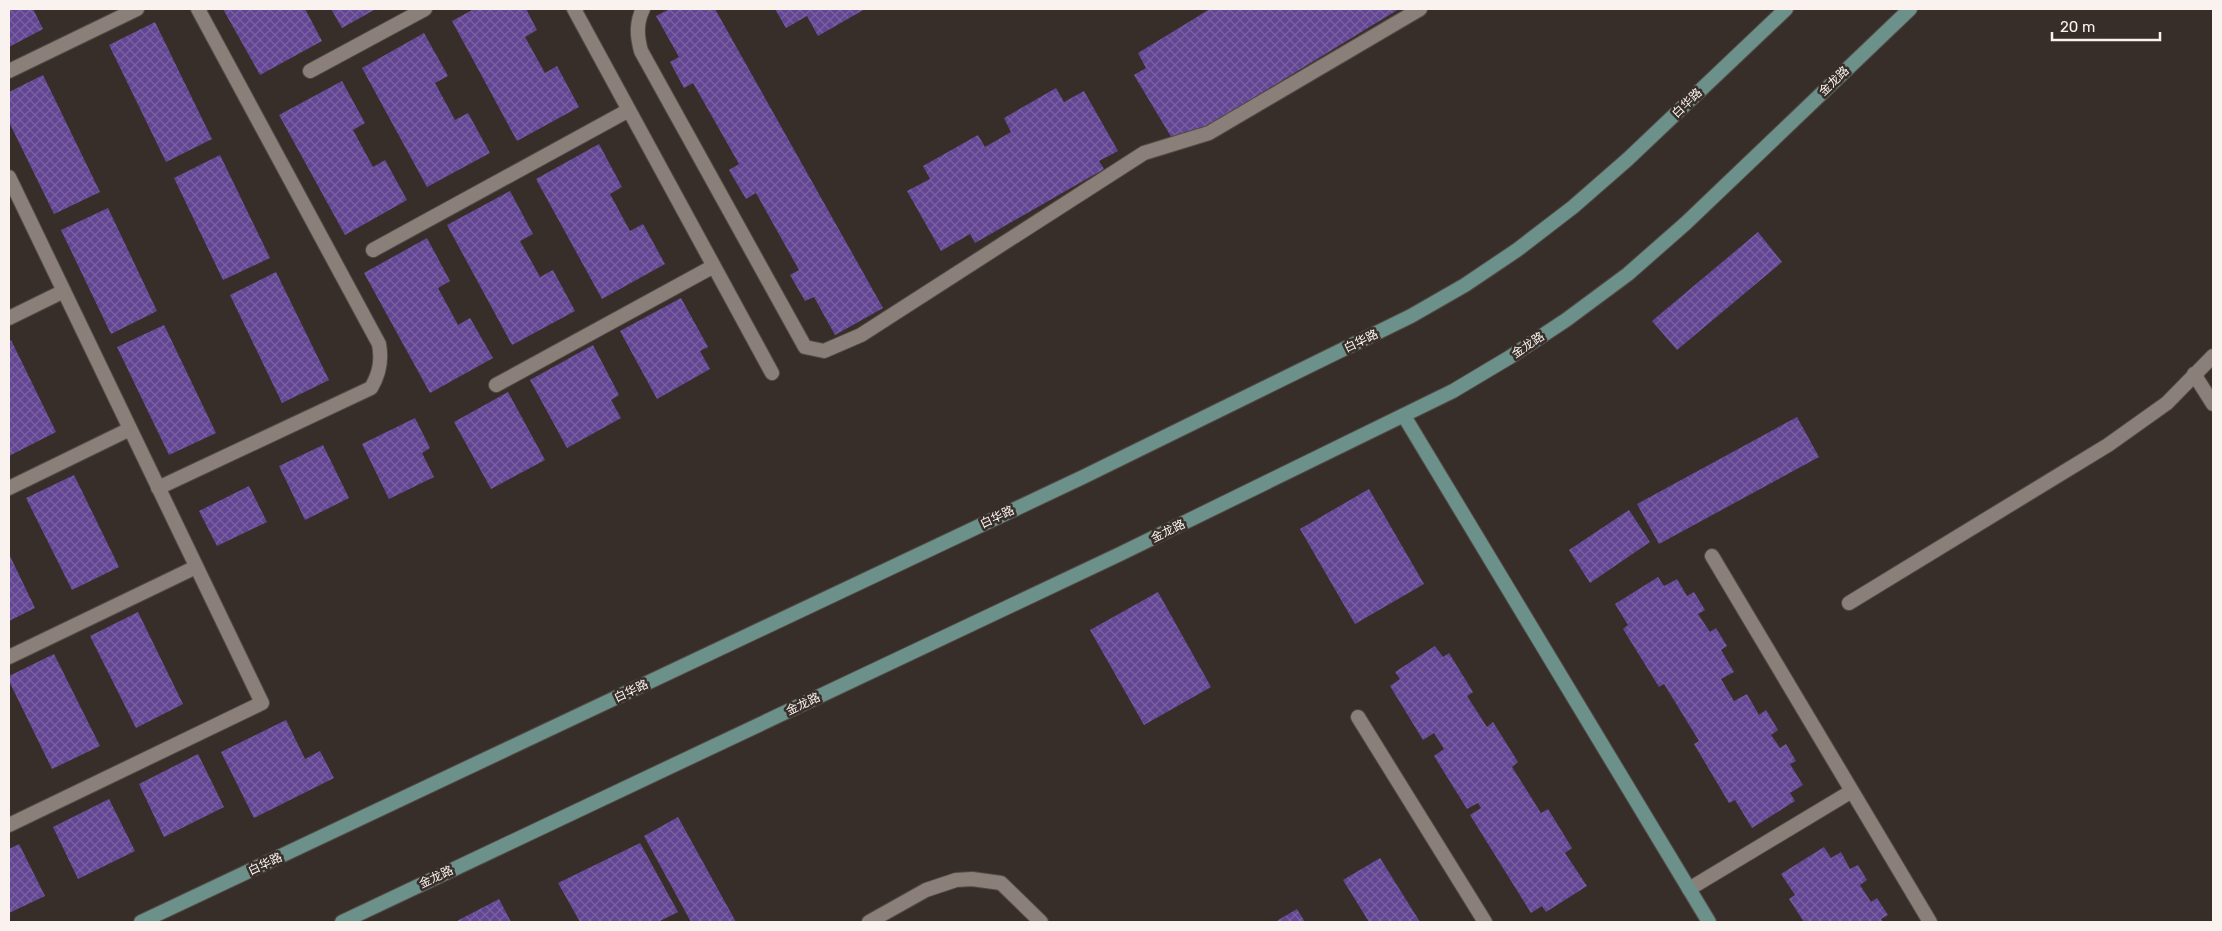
<svg xmlns="http://www.w3.org/2000/svg" width="2222" height="931" font-family="Rubik,'Noto Sans SC',sans-serif">
<defs>
<pattern id="building-cross-hatch" width="8" height="8" patternUnits="userSpaceOnUse" patternTransform="scale(1.25)"><rect width="8" height="8" fill="#634693"/><path d="M0 0l8 8M0 8l8-8" fill="none" stroke="#7a61a2"/></pattern>
</defs>
<rect width="100%" height="100%" fill="#382e29"/>
<path fill="url(#building-cross-hatch)" d="M9,9h24l10,20 -34,18z
M223,9h82l17,32 -62,34z
M331,9h45l-34,19z
M474,9h52l11,21 -12,7 20,36 12,-7 22,41 -62,34 -65,-120z
M670,9h45l168,299 -48,27 -21,-38 -9,4 -15,-26 9,-5 -43,-77 -10,6 -17,-29 10,-6 -46,-81 -9,5 -14,-26 9,-5 -23,-41z
M775,9h90l-47,27 -11,-20 -21,12z
M1210,9h189l-223,136 -42,-70 12,-7 -8,-15z
M155,22l57,117 -46,23 -57,-117z
M424,33l24,43 -13,7 20,37 13,-7 22,40 -63,34 -65,-119z
M43,75l57,117 -46,22 -45,-92v-30z
M342,81l23,42 -12,7 20,37 12,-7 22,40 -62,35 -66,-120z
M1056,88l8,14 20,-11 34,60 -19,10 5,8 -129,74 -5,-9 -29,17 -34,-60 23,-12 -7,-13 55,-31 7,12 26,-15 -7,-14z
M599,144l23,43 -12,7 20,37 13,-7 22,40 -63,35 -66,-120z
M220,155l50,103 -47,22 -49,-102z
M510,191l23,43 -13,7 20,36 13,-7 22,41 -63,34 -65,-120z
M108,208l49,103 -46,23 -50,-104z
M1758,232l24,30 -105,88 -25,-29z
M427,238l23,43 -12,7 20,37 12,-7 23,40 -63,35 -66,-120z
M276,272l53,108 -47,23 -52,-108z
M681,298l27,49 -8,4 10,18 -53,30 -37,-68z
M164,325l52,108 -47,22 -52,-108z
M11,340l45,92 -47,24v-114z
M593,345l26,50 -8,5 10,18 -54,30 -37,-68z
M508,392l37,68 -54,29 -37,-67z
M1797,417l22,40 -160,87 -22,-40z
M415,418l15,30 -8,5 12,24 -45,22 -27,-55z
M323,445l26,53 -44,22 -26,-54z
M74,475l45,92 -47,23 -46,-92z
M249,486l18,36 -50,24 -18,-35z
M1369,489l55,95 -69,40 -55,-95z
M1629,510l21,32 -60,41 -21,-33z
M9,554l26,54 -26,13z
M1658,577l6,9 13,-7 10,17 7,-4 11,18 -7,4 12,18 6,-4 11,18 -6,4 13,22 -13,7 13,22 13,-7 12,21 7,-5 12,20 -7,5 9,13 6,-4 10,17 -6,3 13,21 -13,8 5,8 -43,27 -17,-28 -6,3 -35,-59 5,-3 -35,-57 -5,3 -36,-58 5,-4 -13,-21z
M1158,592l53,95 -67,38 -54,-95z
M138,612l45,92 -47,24 -46,-92z
M1435,646l8,11 6,-4 24,39 -6,4 20,31 6,-5 25,40 -6,5 29,46 7,-4 24,39 -7,5 22,33 -41,26 -4,-6 -11,7 -61,-98 11,-7 -3,-5 -11,6 -33,-53 10,-7 -10,-16 -11,7 -33,-54 10,-7 -5,-7z
M54,654l46,92 -48,23 -43,-88v-5z
M286,720l19,39 15,-8 14,27 -80,40 -33,-66z
M198,754l26,53 -60,30 -25,-53z
M109,799l26,52 -57,28 -25,-52z
M678,817l58,105h-45l-47,-86z
M640,843l38,69 -20,10h-78l-22,-39z
M19,844l26,52 -36,17v-64z
M1824,847l7,11 10,-6 9,17 8,-4 9,15 -7,5 11,17 6,-4 11,17 -7,4 2,3h-79l-15,-23 6,-4 -14,-21z
M1380,858l40,64h-51l-26,-42z
M499,899l12,23h-56z
M1297,909l8,13h-30z"/>
<g fill="none" stroke-linecap="round" stroke-linejoin="round">
<g stroke="#534b47" stroke-width="16">
<path id="service" d="M574,9l198,364
M643,9c-7,14 -6,27 -2,42l164,296 19,4 37,-16 283,-182 65,-20 211,-124
M9,71l128,-62
M310,71l115,-62
M9,177l253,526 -253,122
M373,250l256,-140
M9,318l55,-27
M2194,374l19,30
M496,385l218,-119
M9,488l121,-59
M158,488l213,-100c9,-15 11,-28 8,-44l-181,-335
M1712,556l218,366
M9,657l187,-90
M1358,717l127,205
M1689,889l163,-98"/>
</g>
<g stroke="#534b47" stroke-width="16">
<path id="minor" d="M1849,603l259,-158 59,-42 46,-47
M869,922l57,-32 30,-10 16,-1 29,4 40,39"/>
</g>
<g stroke="#534b47" stroke-width="16">
<path id="secondary" d="M1404,416l305,506
M141,922l942,-445 328,-161 54,-31 52,-35 56,-43 55,-48 158,-150
M342,922l778,-368 333,-163 57,-34 56,-37 62,-46 58,-51 224,-214"/>
</g>
<use href="#service" stroke="#8a7f79" stroke-width="14"/>
<use href="#minor" stroke="#8a7f79" stroke-width="14"/>
<use href="#secondary" stroke="#6c918a" stroke-width="14"/>
</g>
<g text-anchor="middle" dominant-baseline="central" stroke-width="5" stroke-linejoin="round" paint-order="stroke">
<g font-size="12" fill="#f9f2ef" stroke="#382e29">
<text transform="translate(1834 81) rotate(-44)">金龙路</text>
<text transform="translate(1687 103) rotate(-44)">白华路</text>
<text transform="translate(1361 341) rotate(-26)">白华路</text>
<text transform="translate(1528 345) rotate(-34)">金龙路</text>
<text transform="translate(997 517) rotate(-25)">白华路</text>
<text transform="translate(1168 531) rotate(-26)">金龙路</text>
<text transform="translate(631 691) rotate(-25)">白华路</text>
<text transform="translate(803 704) rotate(-25)">金龙路</text>
<text transform="translate(265 864) rotate(-25)">白华路</text>
<text transform="translate(436 877) rotate(-25)">金龙路</text>
</g>
</g>
<rect width="2222" height="931" fill="none" stroke="#f9f2ef" stroke-width="20"/>
<path d="M2052 32v8h108v-8" fill="none" stroke="#f9f2ef" stroke-width="2.5"/>
<text x="2060" y="32" font-size="15" fill="#f9f2ef" stroke="#382e29" stroke-width="4" paint-order="stroke">20 m</text>
</svg>
